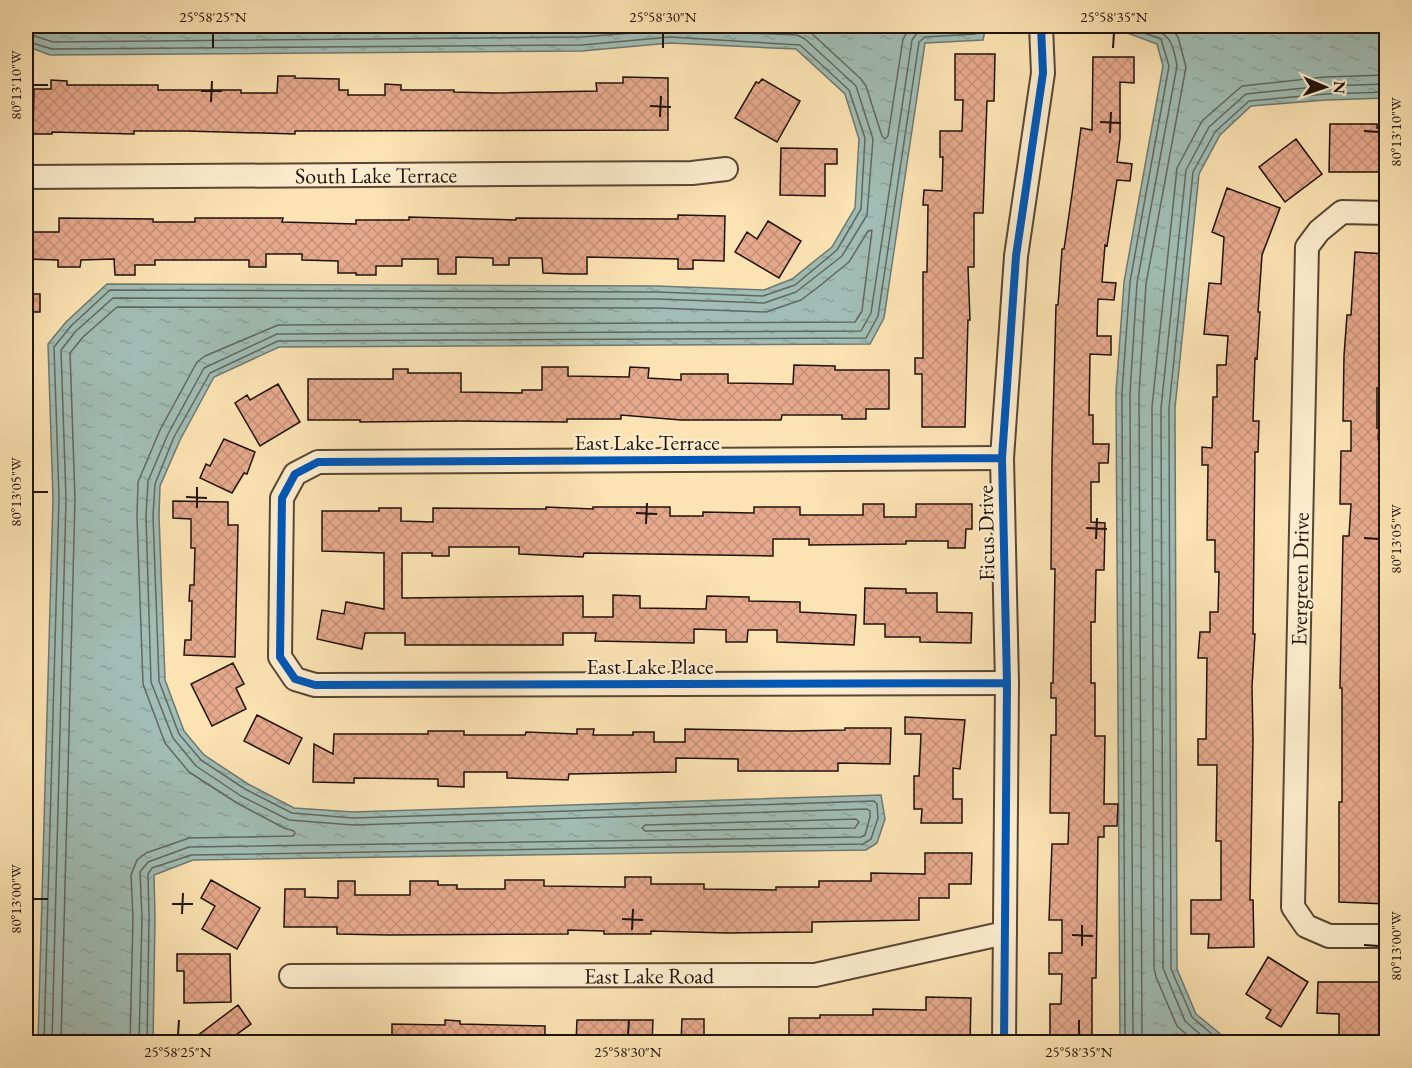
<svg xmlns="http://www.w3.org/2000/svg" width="1412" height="1068" font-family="'EB Garamond',serif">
<defs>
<pattern id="water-ripples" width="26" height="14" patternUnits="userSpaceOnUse" patternTransform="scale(1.5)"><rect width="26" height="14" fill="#a1bdb5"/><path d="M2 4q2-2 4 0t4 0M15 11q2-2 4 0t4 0" fill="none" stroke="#8aa29a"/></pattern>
<pattern id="building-cross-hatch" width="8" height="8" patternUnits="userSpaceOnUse" patternTransform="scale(1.5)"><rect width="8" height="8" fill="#e6a98c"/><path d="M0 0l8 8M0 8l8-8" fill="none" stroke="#c59178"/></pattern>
</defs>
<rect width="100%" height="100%" fill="#fce3b3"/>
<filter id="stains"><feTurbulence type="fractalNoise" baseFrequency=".00333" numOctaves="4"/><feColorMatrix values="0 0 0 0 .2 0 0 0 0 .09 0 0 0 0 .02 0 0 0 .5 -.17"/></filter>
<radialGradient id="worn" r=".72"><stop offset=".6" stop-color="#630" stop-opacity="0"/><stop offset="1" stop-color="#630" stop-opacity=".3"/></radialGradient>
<path fill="url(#water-ripples)" stroke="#6d7971" stroke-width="1.5" d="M26,26h960l-3,14 -58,3 -41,275 -14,26 -591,3 -65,30 -34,63 -20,46 -1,30 6,164 19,51 20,24 44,29 46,24 59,4 528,-17 4,24 -8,24 -11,7 -673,10 -39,15 1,43 -2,124h-115l15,-544 -5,-154 18,-22 41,-38 550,2 107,4 28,-11 40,-32 23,-39 4,-69 -14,-45 -49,-45 -126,-6 -88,8 -532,4 -24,-9z
M1109,26h277v72l-60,2 -75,6 -31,29 -21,39 -24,234 2,561 19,45 34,28h-110l-4,-650 8,-110 39,-216 -6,-22z"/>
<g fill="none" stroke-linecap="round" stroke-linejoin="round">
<path stroke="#606860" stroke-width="1.5" d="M35,26l20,7 526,-5 32,-2
M777,26l23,1 8,3 53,49 5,7 16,50 3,3 3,-3 15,-97 8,-13
M1125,26l36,13 8,27 -39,216 -8,110 3,650
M26,33l27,9 529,-5 88,-7 127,5 8,4 51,47 17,53 -6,76 -25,41 -46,36 -32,11 -107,-4 -544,-1 -37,33 -15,19 5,149 -14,543
M26,41l26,8 530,-4 88,-8 130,8 49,45 16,48 -4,71 -24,41 -42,35 -32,11 -106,-4 -547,-2 -39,36 -17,21 5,151 -15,544
M856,819l3,3 -4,6 -210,3 -3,-3 3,-3z
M61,1042l14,-543 -5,-146 13,-16 34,-30 540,1 109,4 35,-12 16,-12 32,-26 19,-31 4,-1 -10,81 -7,11 -577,3 -73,31 -8,6 -37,68 -22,52 -1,35 6,167 22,59 24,29 48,31 47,25 10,3 1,2 -2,3 -104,2 -43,15 -9,7 -6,15 2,43 -3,124
M139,1042l3,-124 -2,-46 8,-10 41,-15 672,-10 4,-2 5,-18v-6l-3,-2 -514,16 -64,-5 -48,-24 -45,-30 -23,-28 -22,-56 -5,-166 2,-35 20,-47 36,-66 73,-34 584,-3 10,-18 41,-273 5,-7 6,-3 49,-4
M147,1042l2,-124 -1,-44 4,-6 39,-13 672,-11 8,-5 7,-21 -1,-14 -3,-3 -521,17 -61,-5 -47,-24 -44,-29 -22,-26 -20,-53 -6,-165 2,-32 19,-47 36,-64 68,-32 588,-3 12,-22 41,-274 6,-5 51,-3 4,-8
M1133,1042l-3,-649 7,-110 40,-217c-4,-25 -7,-32 -31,-40
M1142,1042l-3,-649 7,-109 40,-217 -8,-30 -8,-11
M1195,1042l-18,-16 -21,-49 -2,-9 -2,-561 25,-239 25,-47 40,-35 83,-9 61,-2
M1209,1042l-24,-21 -22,-53 -2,-560 25,-238 23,-43 37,-33 79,-8 61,-2
M1221,1042l-29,-25 -21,-48 -2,-561 24,-236 22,-40 34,-31 77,-7 60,-2"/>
</g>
<path fill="url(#building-cross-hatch)" stroke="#1f130c" stroke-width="1.5" d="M955,54h40l-1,47h-7l-4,112h-9v54h-6l2,53h-2l-3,107h-43v-53h-7v-16h8v-86h4l1,-67h-5l1,-15 18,1 1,-34h-3v-26h22l1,-31h-8z
M1093,57h41v26l-14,-1v56l-3,24 15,2 -2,17 -13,-1 -10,66 -2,-1 -3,37 14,1 -2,17 -16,-1 -1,37h14v19l-21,-1 -1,61h4v29h16l-1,19h-9v19h-8v40l14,1 -1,47h-8l-1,52h-4v61h4v53h10l-1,68h14l-1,22h-13v11h-6l-2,141h-4v64h-42v-38h11l1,-30h-13v-21h13v-33h-13l3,-76h16l1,-31h-19l1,-78h5v-37h-5v-15h2l1,-54 1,-60h-4l1,-107 4,-157h2l4,-56h2l8,-55 9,-66 11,2z
M278,76h17v2l44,1v11h9v5h37v-11l16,1v5h53v2l40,1 103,-2 -1,-8h27v-6l45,1v52l-373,1v3l-108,-3h-53v3l-82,-2v2h-19l1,-45h17v-9l16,1v4h91v5h83v3h36z
M762,79l38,22 -23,41 -42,-24 21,-36 3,1z
M1330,124h47v4h9v44h-57z
M1296,139l26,35 -37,28 -26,-35z
M781,148l56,1v15h-12v32l-45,-1z
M1227,188l53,20 -18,47 -4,57h2l-3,47 -2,-1 -2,63h6l-1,31h-3l-2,182h2l-3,53 1,53 -3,160h3l1,47 -46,1 1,-14h-18v-34h30v-59h-5l1,-76h-19v-26h8l1,-81h-9l2,-26h10v-20h8l1,-40h-4v-32h-8l1,-75h-6v-18l10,1 1,-51h4v-32h9l2,-29 -24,-2 5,-51 12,1 3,-47 -12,-5z
M678,215l47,1 -1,45 -31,-1v9h-15v-10l-91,-2v17h-18l-26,-1 -1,-15h-33v7h-16v-7l-37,-1v17h-18v-15h-36v7h-26v9h-20v-2h-18v-12l-36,-1v-6h-36v13h-17v-7h-94v5h-20v10h-20l-1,-16 -33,1 -1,7h-22v-7l-32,-1v-27h33v-14l94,1v3h42v-4h88l-1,4 74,2v-4h53v-3l107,3v-2l162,1z
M768,221l33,20 -22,37 -44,-26 12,-20 10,7z
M1355,252l31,2v134h-9v40h2l-1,11h8v72h-2l-1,15 -2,115h5v27l-4,-1 -2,135h6v102l-47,-2v-100h3v-114h-2l3,-152h6l2,-32h-11l1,-53h10v-30h-8l1,-65 3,-41h4z
M26,294h14v18h-14z
M794,365l41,1v4h54v39h-23v10h-24v-4h-60l-1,5h-100l-60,-5v4h-54v3l-107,-1 -100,1v-2h-52v-41h85v-10h15v4h53v19l61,1v-3h20v-23h26v9l61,1 1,-10 19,1 -1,10 33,2v-6h47v9l65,1z
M278,384l22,38 -40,24 -25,-43 12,-8 3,5z
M224,439l31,13 -8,22 -3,-1 -12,20 -32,-15 6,-14 4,2z
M173,501l55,1v23h10l-3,132 -51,-2 1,-15h6l1,-39h-3l1,-16h4l1,-37h-4v-29l-18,-1z
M863,504h21v13h32v-13h56v25h-6l-1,19h-17v-7h-42v3l-97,1v-6h-36v17l-189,-3 -1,4 -64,-3v-7h-70v9h-17v-3h-30v45l181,-2v21h30v-22l27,1v12l66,1 1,-13 42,1v4l51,1v10l56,3 -2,30 -77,-3v-12h-29l-1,12h-21v-12l-32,-1v14l-99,-2 1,-8h-33v12h-158v-12h-40l-3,16 -45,-10 5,-29 22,4 2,-12 38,7v-56l-62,-2v-40h57v-3h22v13l32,1v-14l113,1v-2l47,2v-2h77v9h33v-4l51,1v-6h46v8h63z
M865,588l41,1v4h31v19l35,1 -1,30 -51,-1v-5h-35v-13h-21z
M233,663l11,21 -8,4 10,21 -34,17 -21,-42z
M257,715l45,23 -13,26 -45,-23z
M905,717l60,3 -5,49 -7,-1v31h9v24h-41l1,-14h-8v-33h5l2,-42h-16z
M845,728h46l-1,36 -52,-1v8h-100v-12l-62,-1v14l-107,2 -1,6 -61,-2v-6h-43v15l-26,-1v-7l-84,-1v5l-41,-1 1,-38 19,10 1,-20h94v-3h36v4h61l1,-3 51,2v-5h17l-1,6h40v-3h21v10h31v-13l106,2 54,-1z
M925,853h47l-1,31h-22v14h-30v22l-107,2v10l-84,1 -77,-2v3h-47v-3l-36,-1v4l-178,1 -53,-1v-7h-53l1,-38h20v8l33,1v-17h17v14h55v-14h28v4h19v4h48v-9h39v6l81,1v-10h26v7h53v5l72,1v-3h43v-6h52v-8l54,1z
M211,880l49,28 -23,41 -35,-20 13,-23 -14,-8z
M177,954h53l1,48 -47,1v-32h-7z
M1268,957l40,25 -27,45 -15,-9 5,-8 -25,-16z
M1318,982h68l-1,60 -15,-1v-4h-31v-23l-22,-1z
M926,997l45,1 -1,44h-181v-24h31v-3h53v-6l53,1z
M238,1005l13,19 -15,11 6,7h-53z
M682,1019h22v23h-23z
M445,1020l15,1v3l85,2v16h-153v-18l53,1z
M577,1020h76l-1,22h-76z"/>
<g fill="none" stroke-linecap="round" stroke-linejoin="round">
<g stroke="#564736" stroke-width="26">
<g id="street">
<path id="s1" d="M26,177l666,-4 34,-4"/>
<path d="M1386,213l-44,-1 -23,19 -12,16 -14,660 13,19 23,10h57"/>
<path d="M1002,458l-684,4 -23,12 -13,24 -2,159 15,22 20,6 692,-2"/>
<path id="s2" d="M291,976l524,-1 190,-42"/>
<path d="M1004,1042l3,-359 -5,-225 14,-202 27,-183 -2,-47"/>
</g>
</g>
<use href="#street" stroke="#fdedce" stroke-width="22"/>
<g stroke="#fdedce" stroke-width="11">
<path id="cycleway" d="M1002,458l-684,4 -23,12 -13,24 -2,159 15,22 20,6 692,-2
M1004,1042l3,-359 -5,-225 14,-202 27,-183 -2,-47"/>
</g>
<use href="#cycleway" stroke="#0057b8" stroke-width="8"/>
</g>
<path fill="none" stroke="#1f130c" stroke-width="2" d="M213,48v-15M663,48v-15M1113,48l1,-15M33,85h15M201,91h21M211,102l1,-21M650,106l21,1M660,117l1,-21M1100,122l21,1M1364,131l15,1M1110,133l1,-21M33,492h15M186,497l21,1M197,508v-21M636,513l21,1M646,524l1,-21M1086,528l21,1M1364,538l15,1M1096,539l1,-21M33,899h15M172,904h21M182,914l1,-21M622,919l21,1M632,930l1,-21M1072,935l21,1M1364,945l15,1M1082,946v-21M178,1035l1,-15M628,1035l1,-15M1079,1035v-15"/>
<g text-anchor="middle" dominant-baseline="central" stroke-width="4.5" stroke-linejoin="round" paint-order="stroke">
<g font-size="22" fill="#1f130c" stroke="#fdedce">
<text stroke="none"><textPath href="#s1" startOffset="350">South Lake Terrace</textPath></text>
<text x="647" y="442">East Lake Terrace</text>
<text transform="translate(986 533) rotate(-91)">Ficus Drive</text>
<text transform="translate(1300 579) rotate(-89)">Evergreen Drive</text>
<text x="650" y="666">East Lake Place</text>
<text stroke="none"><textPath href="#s2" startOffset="358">East Lake Road</textPath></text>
</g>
</g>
<rect width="1412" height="1068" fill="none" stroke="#fce3b3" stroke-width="66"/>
<g transform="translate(1325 87) rotate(92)" stroke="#fdedce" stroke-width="4.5" paint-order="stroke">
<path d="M0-4.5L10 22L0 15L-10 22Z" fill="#1f130c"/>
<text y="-9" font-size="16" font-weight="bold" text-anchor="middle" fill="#1f130c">N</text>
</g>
<rect x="33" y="33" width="1346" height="1002" fill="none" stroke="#1f130c" stroke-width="2"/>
<g font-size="15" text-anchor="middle" fill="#1f130c">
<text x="213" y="22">25°58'25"N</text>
<text x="663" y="22">25°58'30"N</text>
<text x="1114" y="22">25°58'35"N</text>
<text transform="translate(16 85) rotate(-90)" y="5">80°13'10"W</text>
<text transform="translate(1396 132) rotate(-90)" y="5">80°13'10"W</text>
<text transform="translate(16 492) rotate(-90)" y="5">80°13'05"W</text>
<text transform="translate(1396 539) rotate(-90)" y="5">80°13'05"W</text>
<text transform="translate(16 899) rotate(-90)" y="5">80°13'00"W</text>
<text transform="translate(1396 946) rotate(-90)" y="5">80°13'00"W</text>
<text x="178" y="1057">25°58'25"N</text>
<text x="628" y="1057">25°58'30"N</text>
<text x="1079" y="1057">25°58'35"N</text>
</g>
<rect width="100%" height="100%" filter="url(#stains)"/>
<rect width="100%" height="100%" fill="url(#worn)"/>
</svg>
